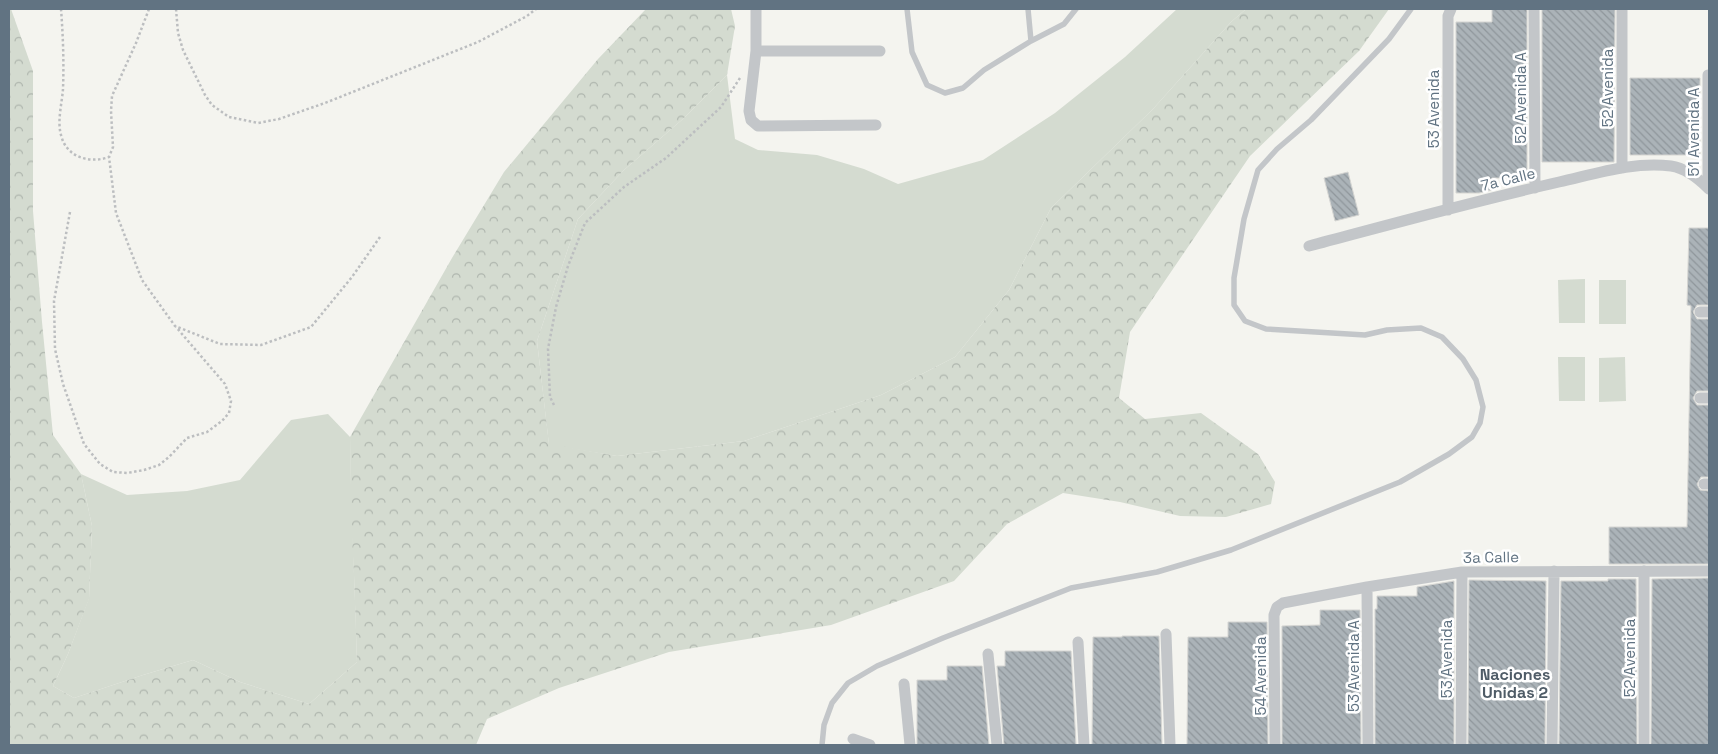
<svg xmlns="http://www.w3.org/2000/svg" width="1718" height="754" font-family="'Space Grotesk',sans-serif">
<defs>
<pattern id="forest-crowns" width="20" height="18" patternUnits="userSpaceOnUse" patternTransform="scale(1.25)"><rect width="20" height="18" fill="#d4dbd0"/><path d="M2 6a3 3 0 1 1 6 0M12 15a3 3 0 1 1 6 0" fill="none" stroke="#afb6ae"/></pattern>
<pattern id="building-back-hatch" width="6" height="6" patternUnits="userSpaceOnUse" patternTransform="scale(1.25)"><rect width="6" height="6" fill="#abb3b8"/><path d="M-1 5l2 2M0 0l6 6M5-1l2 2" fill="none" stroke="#8f969b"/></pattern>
</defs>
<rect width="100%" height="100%" fill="#f4f4ef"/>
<path fill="#d4dbd0" d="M1177,9h69l-15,13 -78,87 -102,99 -42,82 -54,67 -74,38 -137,46 -127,15 -68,-11 -12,-104 41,-122 46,-49 60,-52 43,-43 8,64 23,11 59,5 47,14 34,15 85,-24 72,-47 70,-56z
M1585,279v44h-26l-1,-43z
M1599,280h27v44h-27z
M1558,357h27v44h-26z
M1625,357l1,44 -27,1v-44z
M328,414l22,23c1,75 5,150 7,225l-48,42 -69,-22 -47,-22 -50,15 -69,23 -21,-12 15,-32 21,-56 3,-72 -11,-52 46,21 60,-4 53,-11 51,-60z"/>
<path fill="url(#forest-crowns)" d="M9,9h2l22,62v140l9,111 11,113 28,39 11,52 -3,73 -21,55 -15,32 21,12 69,-23 50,-15 47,22 69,22 48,-42 -3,-87 -3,-57 -1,-81 102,-179 52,-86 94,-113 48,-50h85l4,17 -8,49 -43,43 -60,52 -46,49 -41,122 12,103 68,12 127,-15 137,-46 74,-38 54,-67 42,-82 102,-99 78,-87 15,-13h143l-30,42 -109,105 -120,176 -11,66 26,21 56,-6 57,41 17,28 -4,22 -45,13 -46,-1 -60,-14 -57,-9 -56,31 -53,57 -123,44 -162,27 -110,36 -72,31 -11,26h-467z"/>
<path fill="url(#building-back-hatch)" stroke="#d5d5d2" d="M1492,9h35v169h-35v12l-13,3h-23v-171h36z
M1542,9h73l-1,153h-72z
M1630,78h70v77h-70z
M1348,172l11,43 -24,6 -11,-43z
M1689,228h20v77h-12l-4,7 4,7h12v72h-12l-4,7 4,7h12v72h-8l-4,7 3,6 9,1v73h-100v-37h78l4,-221 -4,-1z
M1709,578v167h-58l1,-166z
M1608,579h28l1,166h-78l2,-164h47z
M1469,580l77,1 -1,164h-77z
M1454,581v164h-79v-136h2v-13h40v-9z
M1320,610h40l1,135h-79v-119l38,-1z
M1228,622h39l1,123h-81l1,-108h40z
M1122,636h37l3,109h-70l1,-108h29z
M1005,651h66l5,94h-72l-7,-79h8z
M947,666h35l7,79h-72v-65h30z"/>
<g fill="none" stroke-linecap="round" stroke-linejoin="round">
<path stroke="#bcbec0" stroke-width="2.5" stroke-dasharray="2.5 2.5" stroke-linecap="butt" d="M61,9c2,26 3,53 2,80 -1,14 -6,32 -2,46 5,22 28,29 48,22
M149,9l-13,34 -24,53 -1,15 2,36 -4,10 7,56 26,67 33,46 45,18 41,1 50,-18 41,-50 28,-40
M176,9l2,24 5,17 22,45 7,10 17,12 29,6 21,-4 46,-16 153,-61 49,-26 9,-7
M70,212l-16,89 1,48 8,35 21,60 16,20 13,8 14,1 17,-3 15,-5 10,-8 18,-19 20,-6 15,-11 7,-8 2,-12 -6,-17 -49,-57
M554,405l-4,-8 -2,-48 8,-42 12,-41 17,-43 39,-36 42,-29 55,-51 19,-29"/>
<path stroke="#c3c6c9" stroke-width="5.5" d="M907,9l5,43 15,33 18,8 18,-5 21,-18 47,-29 33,-17 12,-15
M1028,9l3,32
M822,745l2,-20 8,-22 16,-20 29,-17 66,-28 128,-50 86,-16 74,-22 169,-68 49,-28 23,-17 8,-14 3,-16 -7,-27 -13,-21 -21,-22 -21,-9 -34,2 -22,5 -99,-6 -21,-8 -11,-16v-27l10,-59 14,-49 19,-21 34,-29 78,-81 22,-30"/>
<path stroke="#c3c6c9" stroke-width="11" d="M756,9v42l-7,60 2,9 7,6 118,-1
M1534,9l1,179
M756,51h124
M1708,75v113
M1622,168v-159
M1448,210v-194l3,-7
M1309,246c83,-22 166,-45 250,-64 36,-8 75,-21 112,-16 14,2 28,13 38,23
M1700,312h9
M1700,398h9
M1704,484h5
M1367,587l1,158
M1166,634l4,111
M1078,642l6,103
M988,654l9,91
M904,684l6,61
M853,739l17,6
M1275,745l-1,-130 3,-8 6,-4 84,-16 95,-15 247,-1
M1461,745l1,-173
M1552,745l2,-174
M1644,745v-174"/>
</g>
<g text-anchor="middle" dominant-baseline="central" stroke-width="5" stroke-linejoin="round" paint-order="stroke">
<g font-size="15" fill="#617382" stroke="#fff">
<text transform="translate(1607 88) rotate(-90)">52 Avenida</text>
<text transform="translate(1520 98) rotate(-90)">52 Avenida A</text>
<text transform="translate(1433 109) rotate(-90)">53 Avenida</text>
<text transform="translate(1693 132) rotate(-90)">51 Avenida A</text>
<text transform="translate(1508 179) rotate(-14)">7a Calle</text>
<text transform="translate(1491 557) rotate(-1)">3a Calle</text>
<text transform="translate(1629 658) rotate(-90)">52 Avenida</text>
<text transform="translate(1446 659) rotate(-90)">53 Avenida</text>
<text transform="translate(1353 666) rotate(-90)">53 Avenida A</text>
<text transform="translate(1260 676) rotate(-90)">54 Avenida</text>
</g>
<g font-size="16" font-weight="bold" fill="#4f5c67" stroke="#fff">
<text x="1515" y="674">Naciones<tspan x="1515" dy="18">Unidas 2</tspan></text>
</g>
</g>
<rect width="1718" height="754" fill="none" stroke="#617382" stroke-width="20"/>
</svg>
